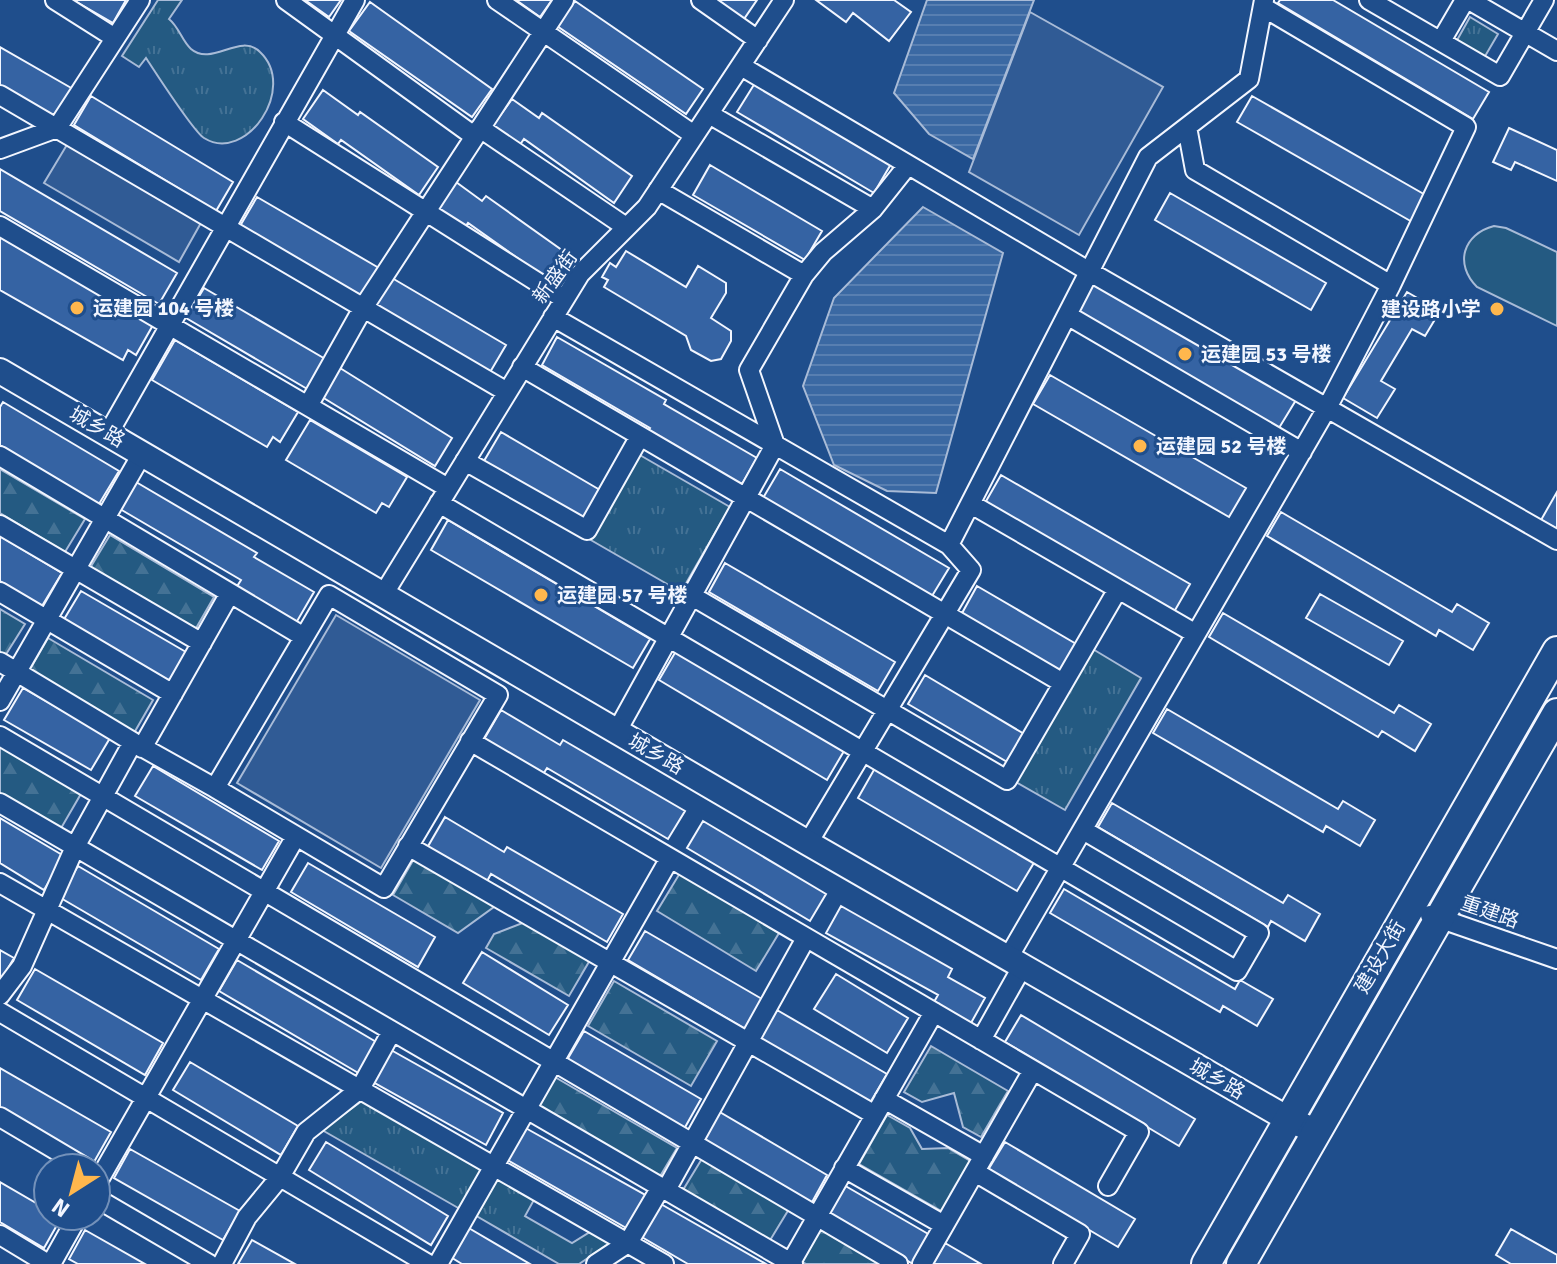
<svg xmlns="http://www.w3.org/2000/svg" width="1557" height="1264" font-family="Signika,'Noto Sans SC',sans-serif">
<defs>
<pattern id="grass-tufts" width="24" height="20" patternUnits="userSpaceOnUse" patternTransform="scale(2)"><rect width="24" height="20" fill="#245a82"/><path d="M3 7l-1-3M5 7V3M7 7l1-3M15 17l-1-3M17 17v-4M19 17l1-3" fill="none" stroke="#447295"/></pattern>
<pattern id="forest-firs" width="22" height="20" patternUnits="userSpaceOnUse" patternTransform="scale(2)"><rect width="22" height="20" fill="#245a82"/><path d="M5 1l3.5 6h-7zM16 11l3.5 6h-7z" fill="#447295"/></pattern>
<pattern id="water-rules" width="6" height="5" patternUnits="userSpaceOnUse" patternTransform="scale(2)"><rect width="6" height="5" fill="#3b69a3"/><path d="M0 2.5h6" fill="none" stroke="#587fb1"/></pattern>
</defs>
<rect width="100%" height="100%" fill="#1f4e8c"/>
<path fill="url(#grass-tufts)" stroke="#a8bbd7" stroke-width="2" d="M158,0h24l-13,19c10,8 13,22 22,30 21,18 49,-17 69,3 38,36 -14,112 -56,86 -11,-7 -48,-65 -58,-80l-7,9 -17,-11z
M1470,17l28,17 -14,24 -28,-16z
M638,454l92,53 -49,85 -92,-53z
M1091,648l50,30 -76,132 -51,-29z
M366,1098l119,68 -25,43 -138,-79z
M496,1176l39,22 -10,18 47,27 18,-11 20,11 -31,21h-20l-86,-50z"/>
<path fill="url(#forest-firs)" stroke="#a8bbd7" stroke-width="2" d="M0,469l85,50 -20,33 -65,-39z
M110,535l104,62 -19,33 -105,-62z
M0,609l25,15 -20,32 -5,-3z
M48,638l105,62 -19,33 -105,-62z
M0,745l82,47 -22,38 -60,-35z
M415,857l83,47 -40,29 -65,-38z
M680,873l99,60 -23,38 -99,-60z
M525,922l65,38 -21,36 -83,-48 8,-14z
M614,981l103,60 -26,45 -103,-60z
M931,1046l77,45 -27,46 -18,-10 -9,-34 -32,9 -18,-10z
M553,1076l124,72 -18,30 -124,-72z
M887,1115l23,13 12,21 26,-1 24,14 -29,50 -84,-48z
M703,1157l86,52 -20,33 -86,-52z
M821,1228l60,36h-75l-5,-3z"/>
<path fill="#245a82" stroke="#a8bbd7" stroke-width="2" d="M1494,226l12,2 51,24v74l-80,-39c-23,-23 -14,-53 17,-61z"/>
<path fill="#305b95" stroke="#a8bbd7" stroke-width="2" d="M1030,12l133,75 -84,148 -110,-63z
M68,143l134,78 -23,41 -135,-79z
M336,615l144,85 -99,168 -144,-85z"/>
<path fill="url(#water-rules)" stroke="#a8bbd7" stroke-width="2" d="M927,0h107l-61,159 -44,-25 -35,-41z
M923,207l80,46 -67,240 -49,-2 -53,-26 -31,-79 31,-88z"/>
<path fill="#3563a3" stroke="#f2f6ff" stroke-width="2" d="M73,0h53l-13,23z
M305,0h36l-12,17z
M516,0h36l-12,17z
M716,0h41l-13,19z
M816,0h78l17,12 -22,29 -36,-28 -7,9z
M1280,0h53l156,92 -16,27 -195,-116z
M575,1l128,88 -17,25 -129,-88z
M370,2l122,87 -20,28 -123,-86z
M0,47l73,42 -17,30 -56,-33z
M755,83l136,81 -17,29 -137,-81z
M323,90l35,25 2,-3 78,55 -19,28 -78,-55 -3,4 -35,-25z
M91,96l142,86 -17,29 -142,-86z
M1252,96l177,101 -15,26 -177,-101z
M512,99l27,19 3,-5 90,63 -18,27 -90,-64 -5,7 -27,-19z
M1509,128l48,22v31l-42,-19 -4,8 -18,-8z
M710,165l112,66 -17,29 -112,-65z
M0,169l177,104 -18,31 -159,-93z
M456,182l26,19 4,-5 80,57 -19,26 -79,-56 -5,7 -27,-20z
M1170,193l156,90 -15,27 -156,-90z
M257,197l122,71 -17,30 -122,-72z
M0,237l153,88 -17,30 -8,-5 -5,10 -123,-70z
M626,251l60,36 12,-21 28,17v10l-15,25 20,13v10l-10,18 -10,2 -20,-11 -5,-14 -82,-49 4,-7 -6,-3 8,-14 6,4z
M392,278l114,67 -17,29 -114,-67z
M1091,280l205,120 -17,28 -205,-119z
M204,288l123,72 -18,30 -123,-72z
M1407,292l33,19 -15,25 -13,-7 -31,52 14,8 -18,29 -34,-20z
M557,337l109,63 -2,4 93,54 -16,28 -93,-55 2,-3 -108,-63z
M175,340l123,72 -18,30 -7,-5 -6,10 -115,-67z
M340,368l112,70 -17,28 -113,-69z
M1050,375l196,113 -17,29 -196,-113z
M3,402l116,69 -20,33 -99,-59v-38z
M310,420l97,57 -18,30 -7,-4 -6,10 -90,-53z
M501,432l99,58 -17,29 -99,-58z
M780,469l169,99 -17,28 -169,-98z
M1001,475l189,109 -16,28 -189,-109z
M136,482l121,71 -3,4 60,35 -18,31 -60,-35 5,-8 -121,-71z
M1557,492v37l-16,-9z
M1281,512l171,100 5,-8 32,19 -16,27 -34,-20 -3,6 -169,-100z
M448,520l202,119 -17,29 -202,-118z
M0,536l62,37 -20,33 -42,-25z
M725,563l170,99 -17,29 -169,-99z
M977,586l101,59 -17,29 -100,-59z
M81,591l105,61 -18,31 -105,-62z
M1320,594l83,47 -14,24 -83,-47z
M1223,613l171,100 5,-8 32,19 -16,27 -33,-20 -4,6 -169,-100z
M676,651l168,100 -17,29 -168,-100z
M925,675l101,60 -17,28 -101,-59z
M23,688l87,50 -19,32 -87,-50z
M1167,709l171,100 5,-8 32,19 -15,26 -34,-20 -3,6 -170,-99z
M501,710l59,35 3,-5 122,71 -17,28 -121,-71 -5,8 -59,-35z
M153,766l126,75 -17,29 -127,-74z
M875,768l160,93 -18,30 -159,-93z
M1112,803l171,100 5,-8 32,19 -15,27 -34,-20 -3,6 -170,-100z
M445,817l59,35 3,-5 116,67 -16,28 -116,-68 -5,9 -59,-35z
M0,818l64,38 -20,34 -44,-27z
M703,821l123,73 -16,27 -123,-73z
M308,863l127,74 -17,30 -127,-75z
M78,866l141,83 -18,31 -142,-83z
M1064,889l171,100 5,-9 33,19 -16,27 -34,-20 -3,6 -170,-99z
M841,906l111,63 -4,8 37,21 -14,25 -37,-21 4,-7 -112,-62z
M645,931l117,68 -17,30 -117,-69z
M0,950l14,8 -14,24z
M482,952l86,53 -19,30 -86,-52z
M237,960l141,83 -18,31 -141,-83z
M35,969l128,74 -18,32 -128,-75z
M836,974l72,44 -21,35 -73,-44z
M777,1010l110,64 -17,29 -110,-64z
M1021,1015l174,104 -16,27 -174,-104z
M584,1031l117,68 -17,30 -117,-69z
M391,1050l112,63 -17,32 -113,-63z
M190,1062l108,64 -17,29 -108,-65z
M0,1068l111,64 -17,30 -94,-54z
M718,1111l109,64 -16,29 -110,-63z
M522,1126l125,70 -19,33 -124,-71z
M326,1142l122,74 -17,29 -122,-75z
M1005,1142l130,77 -17,28 -130,-77z
M130,1149l110,62 -17,29 -109,-62z
M0,1182l48,28v6l13,2 -17,30 -44,-26z
M842,1184l88,51 -17,29 -88,-52z
M659,1203l107,61h-78l-48,-28z
M467,1227l63,37h-68l-13,-8z
M1511,1229l46,26v9h-46l-15,-9z
M85,1230l60,34h-67l-9,-5z
M252,1240l43,24h-57z
M945,1243l36,21h-48z"/>
<g fill="none" stroke-linecap="round" stroke-linejoin="round">
<g stroke="#f2f6ff" stroke-width="22">
<path id="minor" d="M55,0l60,38
M286,0l188,136
M497,0l197,135
M701,0l57,40
M1369,0l131,76 44,-76
M1469,0l88,51
M1263,7l203,120 -75,158
M1441,41l24,-41
M741,66l349,206 467,268
M0,95l507,297
M709,114l164,95
M284,122l280,177
M480,128l146,99
M0,149l57,-21 83,-128
M658,190l146,85
M0,226l448,262
M1067,315l235,137
M553,317l396,228
M522,367l541,316
M308,406l55,-98 201,-308
M108,434l247,-434
M0,456l304,181
M465,461l122,69 53,-94
M439,503l798,468 22,-38 -176,-103
M971,504l225,130
M0,525l202,118
M0,592l173,102
M329,595l169,100 -114,193 -169,-100z
M383,595l197,-321 67,-67 137,-207
M692,596l315,184 111,-191
M0,662l133,80
M0,701l142,-247
M617,731l158,-286 -26,-75 55,-95 19,-23 50,-43 35,-44
M0,736l898,528
M470,741l669,391 -31,54
M142,748l88,-155
M0,803l793,461
M808,843l163,-273 -22,-25 199,-388 101,-78 15,-79
M408,846l467,269
M0,883l664,381
M1430,915l127,44
M1008,958l319,-550 64,-123 -196,-115 -8,-43
M0,995l22,-29 53,-119 58,-105 82,46
M0,1012l428,252
M981,1040l41,-73
M884,1099l100,57
M0,1117l86,51
M844,1168l100,57
M975,1172l105,62 -17,30
M96,1185l200,-349
M666,1190l140,-252
M96,1198l113,66
M0,1235l48,29
M51,1264l27,-48
M222,1264l25,-47 33,-40 26,-45 54,-43 32,-58
M438,1264l232,-406
M596,1264l32,-21 33,-56
M790,1264l144,-252
M922,1264l111,-194"/>
</g>
<g stroke="#f2f6ff" stroke-width="28">
<path id="major" d="M0,371l808,472 480,276 18,8"/>
</g>
<g stroke="#f2f6ff" stroke-width="32">
<path id="highway" d="M1206,1264l351,-613
M1241,1264l316,-551"/>
</g>
<use href="#minor" stroke="#1f4e8c" stroke-width="18"/>
<use href="#major" stroke="#1f4e8c" stroke-width="24"/>
<use href="#highway" stroke="#1f4e8c" stroke-width="28"/>
</g>
<g fill="#ffb74d" stroke="#1f4e8c" stroke-width="3">
<circle cx="77" cy="308" r="8"/>
<circle cx="1497" cy="309" r="8"/>
<circle cx="1185" cy="354" r="8"/>
<circle cx="1140" cy="446" r="8"/>
<circle cx="541" cy="595" r="8"/>
</g>
<g text-anchor="middle" dominant-baseline="central" stroke-width="6" stroke-linejoin="round" paint-order="stroke">
<g font-size="20" fill="#f2f6ff" stroke="#1f4e8c">
<text transform="translate(555 277) rotate(-54)">新盛街</text>
<text transform="translate(97 427) rotate(30)">城乡路</text>
<text transform="translate(656 754) rotate(30)">城乡路</text>
<text transform="translate(1490 912) rotate(19)">重建路</text>
<text transform="translate(1380 957) rotate(-60)">建设大街</text>
<text transform="translate(1217 1079) rotate(30)">城乡路</text>
</g>
<g font-size="20" font-weight="bold" fill="#f2f6ff" stroke="#1f4e8c" text-anchor="start">
<text x="93" y="308">运建园 104 号楼</text>
<text x="1481" y="309" text-anchor="end">建设路小学</text>
<text x="1201" y="354">运建园 53 号楼</text>
<text x="1156" y="446">运建园 52 号楼</text>
<text x="557" y="595">运建园 57 号楼</text>
</g>
</g>
<g transform="translate(72 1192) rotate(216)"><circle r="38" fill="#1f4e8c" stroke="#7391ba" stroke-width="2"/>
<path d="M0-6L14 30L0 20L-14 30Z" fill="#ffb74d"/>
<text y="-12" font-size="22" font-weight="bold" text-anchor="middle" fill="#f2f6ff">N</text>
</g>
</svg>
